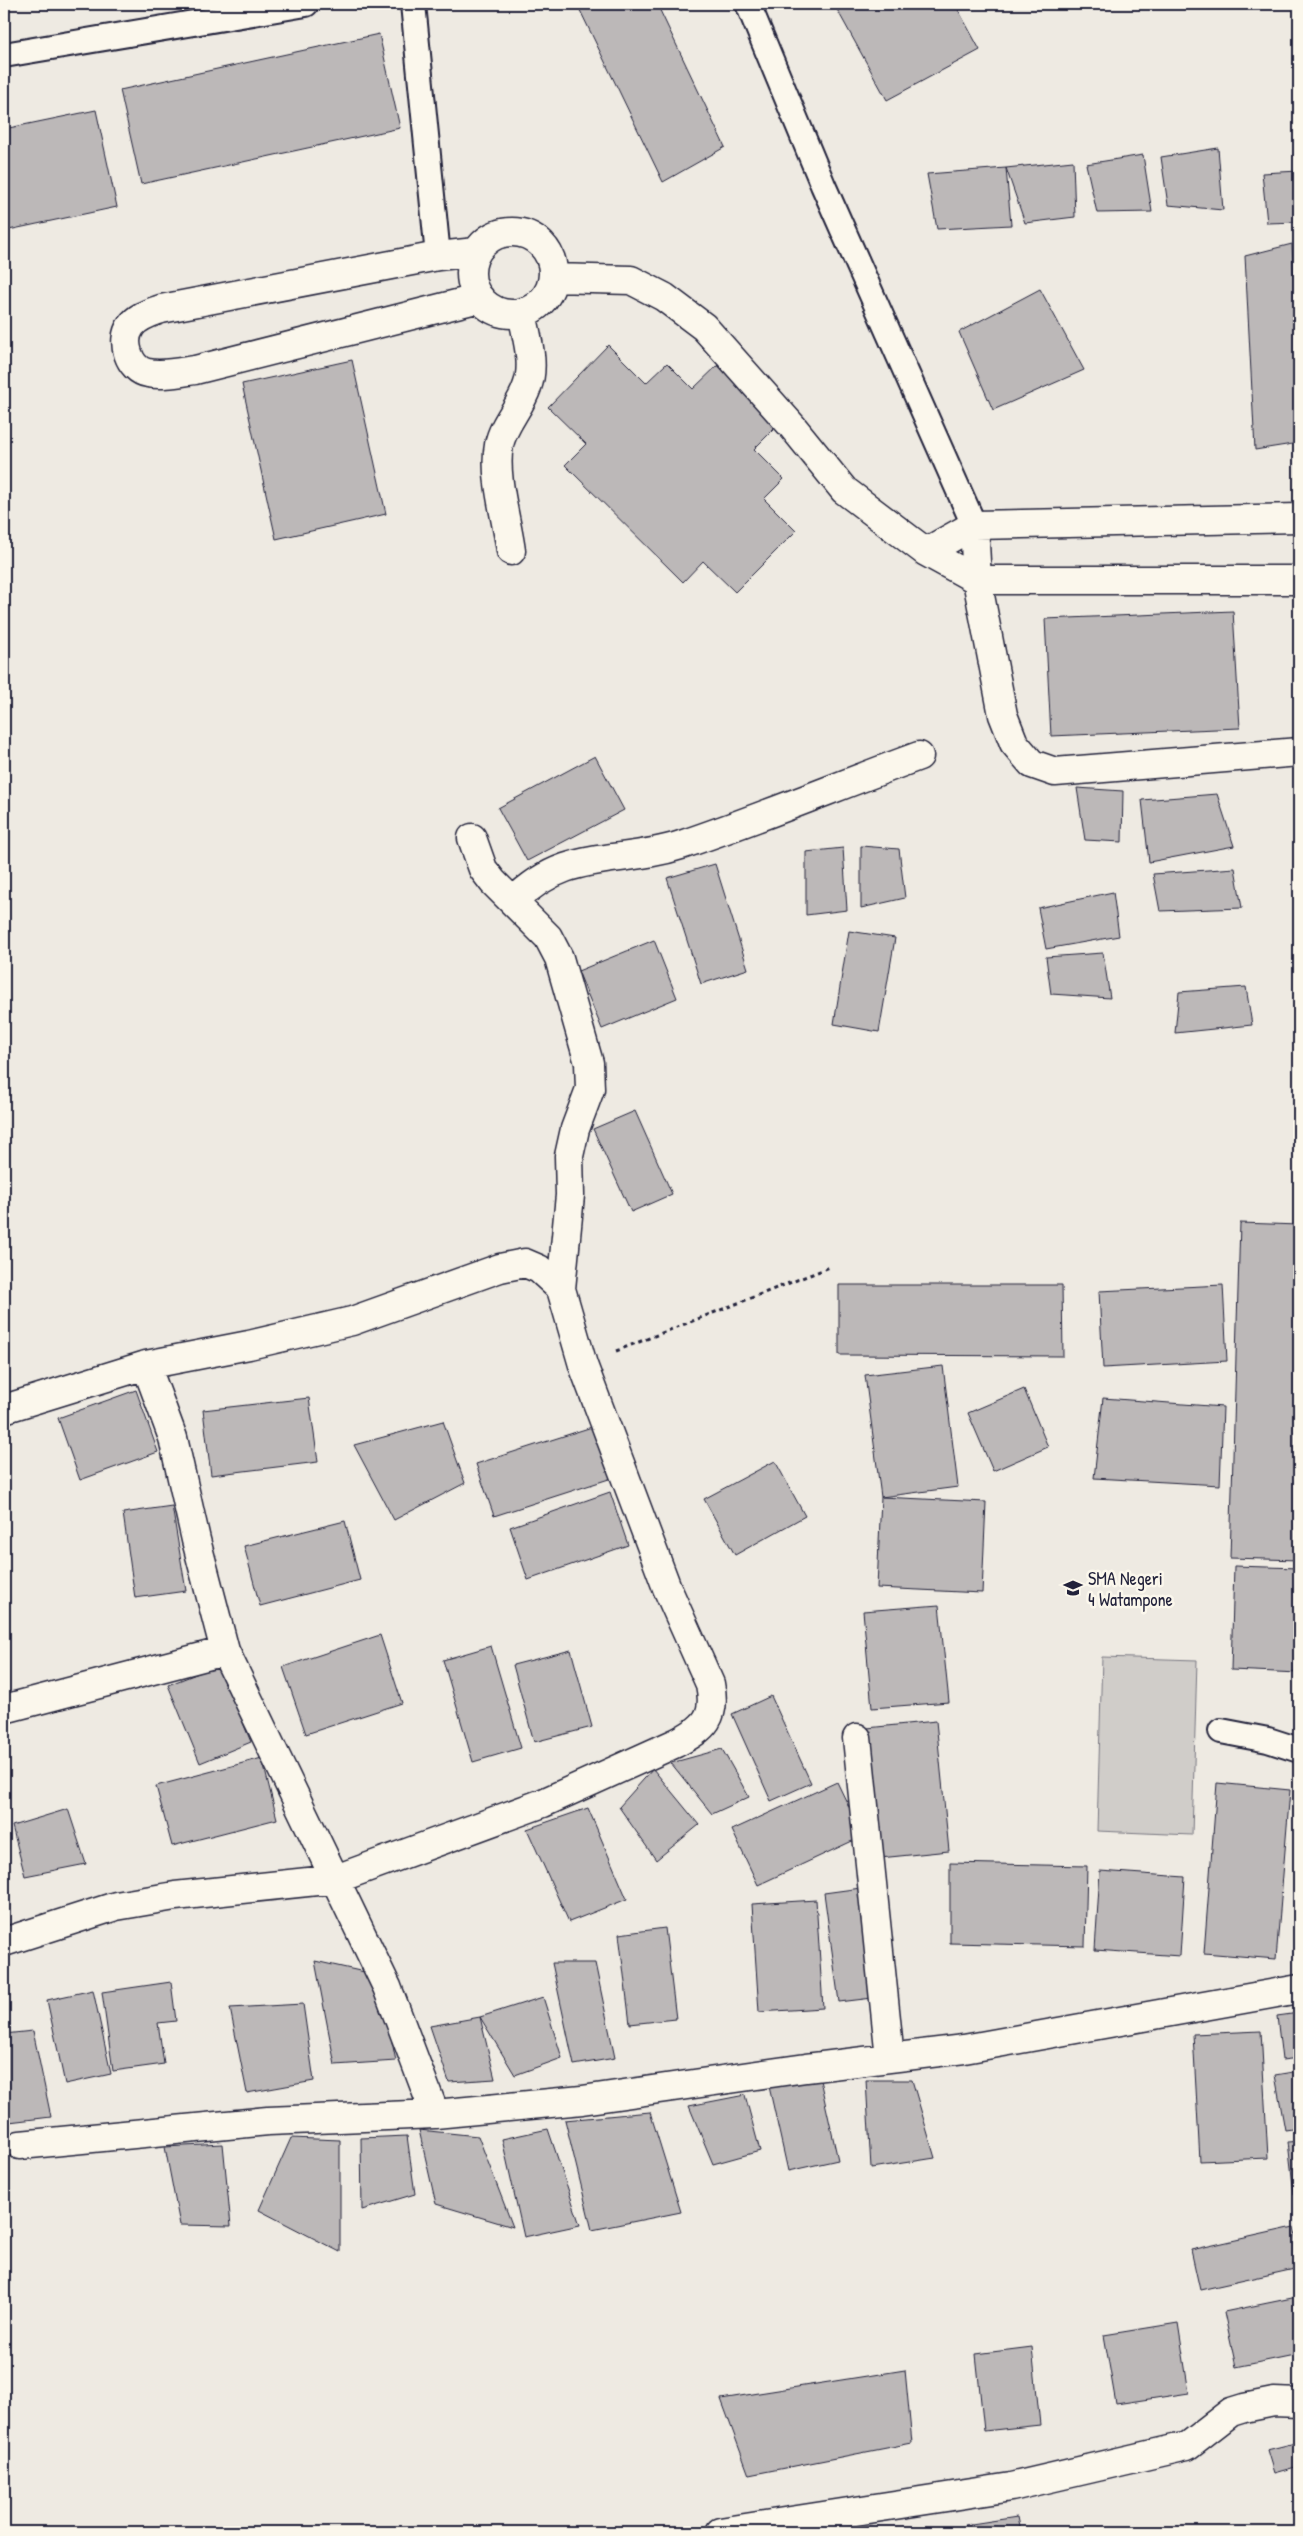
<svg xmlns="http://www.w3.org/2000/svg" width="1303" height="2536" font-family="'Patrick Hand',sans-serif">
<rect width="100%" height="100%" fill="#eeeae2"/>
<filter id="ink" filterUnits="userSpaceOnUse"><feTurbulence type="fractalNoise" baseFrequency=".02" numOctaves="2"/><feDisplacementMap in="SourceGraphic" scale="10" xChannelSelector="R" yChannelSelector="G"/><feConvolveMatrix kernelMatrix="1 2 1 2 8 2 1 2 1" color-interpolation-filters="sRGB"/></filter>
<g filter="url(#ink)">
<path fill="#d0cdc9" stroke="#797882" d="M1102,1657l95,3 -5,175 -95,-4z"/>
<path fill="#bcb8b8" stroke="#22223b" d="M577,4h80l68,143 -62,35z
M834,4h121l25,46 -93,50z
M379,34l21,94 -259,56 -21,-94z
M96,110l21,97 -113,24v-102z
M1218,148l5,62 -55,-5 -7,-48z
M1143,155l9,57 -55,1 -11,-49z
M1073,161l2,56 -50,6 -19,-55z
M1006,168l5,57 -74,4 -10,-55z
M1299,171v51l-32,1 -5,-50z
M1292,244l7,146v53l-44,7 -10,-194z
M1040,289l44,81 -91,40 -34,-78z
M608,345l38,38 21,-20 26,26 28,-27 60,60 -27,27 30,30 -20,20 32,32 -61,61 -32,-31 -20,21 -118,-117 21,-21 -38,-37z
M352,360l34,154 -110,25 -34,-155z
M1233,611l7,117 -189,8 -6,-117z
M1297,625h2v75z
M595,756l29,54 -97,51 -29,-53z
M1077,788l46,3 -1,51 -37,-2z
M1217,794l17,52 -85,16 -7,-62z
M861,846l38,3 6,49 -44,10z
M843,848l4,62 -41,5v-63z
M715,864l33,105 -47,15 -34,-106z
M1235,868l7,40 -82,3 -7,-37z
M1113,892l6,44 -73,13 -8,-41z
M849,931l46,7 -16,94 -45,-8z
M654,940l23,58 -75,31 -24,-58z
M1103,953l7,45 -59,-4 -5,-37z
M1246,987l6,38 -77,8 4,-41z
M635,1111l37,83 -41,18 -38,-83z
M1240,1223l59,2v335l-69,-2z
M839,1285h223l1,71 -224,-1z
M1223,1285l4,76 -124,7 -4,-77z
M943,1366l15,121 -77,10 -16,-122z
M1024,1389l24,58 -55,24 -25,-58z
M136,1390l22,62 -78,28 -22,-62z
M309,1398l9,64 -107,13 -8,-65z
M1103,1398l120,9 -3,78 -126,-7z
M443,1421l22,62 -71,37 -40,-75z
M595,1426l17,52 -118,38 -18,-52z
M775,1461l30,55 -70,39 -31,-56z
M610,1492l18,53 -100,35 -18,-53z
M881,1497l105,5 -4,91 -105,-5z
M172,1506l14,85 -51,7 -12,-85z
M345,1521l15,59 -100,26 -16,-60z
M1234,1566l65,2v105l-68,-3z
M939,1605l10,97 -77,6 -9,-97z
M380,1635l22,68 -96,31 -23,-67z
M491,1646l30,102 -48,14 -30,-102z
M571,1650l21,77 -58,15 -21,-77z
M219,1665l32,77 -51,21 -32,-78z
M771,1696l40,87 -40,18 -39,-87z
M936,1721l13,130 -69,7 -13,-130z
M722,1749l27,48 -37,17 -41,-51z
M262,1758l15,61 -105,27 -16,-60z
M653,1769l46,56 -43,35 -37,-53z
M837,1782l26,54 -105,49 -26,-55z
M1217,1783l73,7 -14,169 -72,-6z
M588,1808l39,91 -58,23 -42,-93z
M68,1809l18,55 -61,12 -13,-50z
M950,1863l137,3 -2,80 -135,-3z
M1100,1871l85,6 -5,79 -85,-6z
M883,1885l15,110 -59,7 -15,-109z
M816,1900l7,108 -64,4 -7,-108z
M665,1928l11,91 -46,5 -11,-90z
M315,1961l63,14 18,86 -61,4z
M552,1963h43l20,95 -41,7z
M171,1982l5,39 -18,2 6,41 -51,7 -11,-79z
M93,1990l18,84 -46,10 -18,-84z
M543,1997l19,61 -47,17 -35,-58z
M303,2004l11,77 -67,12 -17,-85z
M1299,2013v45l-17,2 -5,-44z
M480,2017l15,62 -46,3 -19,-56z
M33,2031l18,86 -42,5 -5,-18v-70z
M1261,2031l7,127 -68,3 -7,-127z
M818,2071l20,89 -50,11 -20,-89z
M1299,2071v57l-14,2 -10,-55z
M866,2080h46l23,78 -64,10z
M745,2095l15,56 -47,13 -24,-58z
M650,2112l31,100 -89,18 -27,-110z
M548,2129l32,96 -56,12 -22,-98z
M419,2130l59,6 35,91 -77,-23z
M407,2136l8,58 -53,16 -1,-72z
M291,2138l49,2v112l-81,-42z
M1299,2141v53h-5l-6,-52z
M223,2144l8,82 -51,-1 -15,-78z
M1294,2227l5,25v16l-99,22 -9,-40z
M1297,2297l2,10v47l-63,13 -12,-55z
M1178,2323l11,70 -73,11 -12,-69z
M1032,2347l8,78 -56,6 -8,-77z
M905,2370l7,73 -163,32 -28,-76z
M1299,2442v24l-25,7 -7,-23z
M1017,2517l3,15h-54l-1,-7z"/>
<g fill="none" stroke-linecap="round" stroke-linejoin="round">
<g stroke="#22223b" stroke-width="28">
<path id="lane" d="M413,4l25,252
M748,4l75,181 151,340
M4,55l302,-51
M1221,1731l47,9 31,10"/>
</g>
<g stroke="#22223b" stroke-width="31">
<path id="street" d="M471 273a41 41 0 1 1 82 0a41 41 0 1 1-82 0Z
M476,252l-38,4 -277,53c-11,4 -23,7 -30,17 -11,15 -2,44 17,47 15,3 32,-1 47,-3l285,-72
M553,278l78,2 33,17 40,30 88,99 52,64 82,62 51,28h322
M974,525l3,55 26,135 11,28 18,21 23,8 244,-20
M511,551c-4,-31 -18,-75 -12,-106 4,-21 21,-37 28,-58 9,-23 -1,-51 -5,-75
M926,552l48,-27 325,-7
M472,838l11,31 10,13 55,55 11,21 30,105 1,26 -15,40 -6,27 1,39 -9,94
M513,902c54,-55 104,-36 168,-57 80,-27 159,-60 238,-89
M146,1365l27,73 23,102 29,111 162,336 48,127 147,-14 224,-32 158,-19 335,-60
M4,1409l142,-44 103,-20 103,-24 148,-53 25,-5 14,6 22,20 22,76 84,223 43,96c7,33 -5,44 -34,59l-133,60 -207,76 -161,17 -59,10 -112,36
M4,1709l221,-58
M857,1738l33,320
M20,2145l248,-24 167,-7
M720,2532l291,-45 176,-41 44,-34 13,-4 30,-6 25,1"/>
</g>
<path stroke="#22223b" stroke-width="3" stroke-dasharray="4 4" stroke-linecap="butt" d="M616,1351l214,-84"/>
<use href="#lane" stroke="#fbf7ec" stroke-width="24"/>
<use href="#street" stroke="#fbf7ec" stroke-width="28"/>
</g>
</g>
<defs>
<g id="school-bare" transform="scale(1.5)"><path d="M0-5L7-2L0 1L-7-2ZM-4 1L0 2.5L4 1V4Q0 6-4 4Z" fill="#22223b" stroke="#fbf7ec" stroke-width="2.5" paint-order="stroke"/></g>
</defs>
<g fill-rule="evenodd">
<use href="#school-bare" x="1073" y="1588"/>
</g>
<g text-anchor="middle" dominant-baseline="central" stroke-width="5" stroke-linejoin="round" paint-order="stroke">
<g font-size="18" fill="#22223b" stroke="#fbf7ec" text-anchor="start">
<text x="1088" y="1578">SMA Negeri<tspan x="1088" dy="21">4 Watampone</tspan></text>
</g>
</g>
<rect width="1303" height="2536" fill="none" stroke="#fbf7ec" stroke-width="20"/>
<rect x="10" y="10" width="1283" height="2516" fill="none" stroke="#22223b" stroke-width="2" filter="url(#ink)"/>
</svg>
